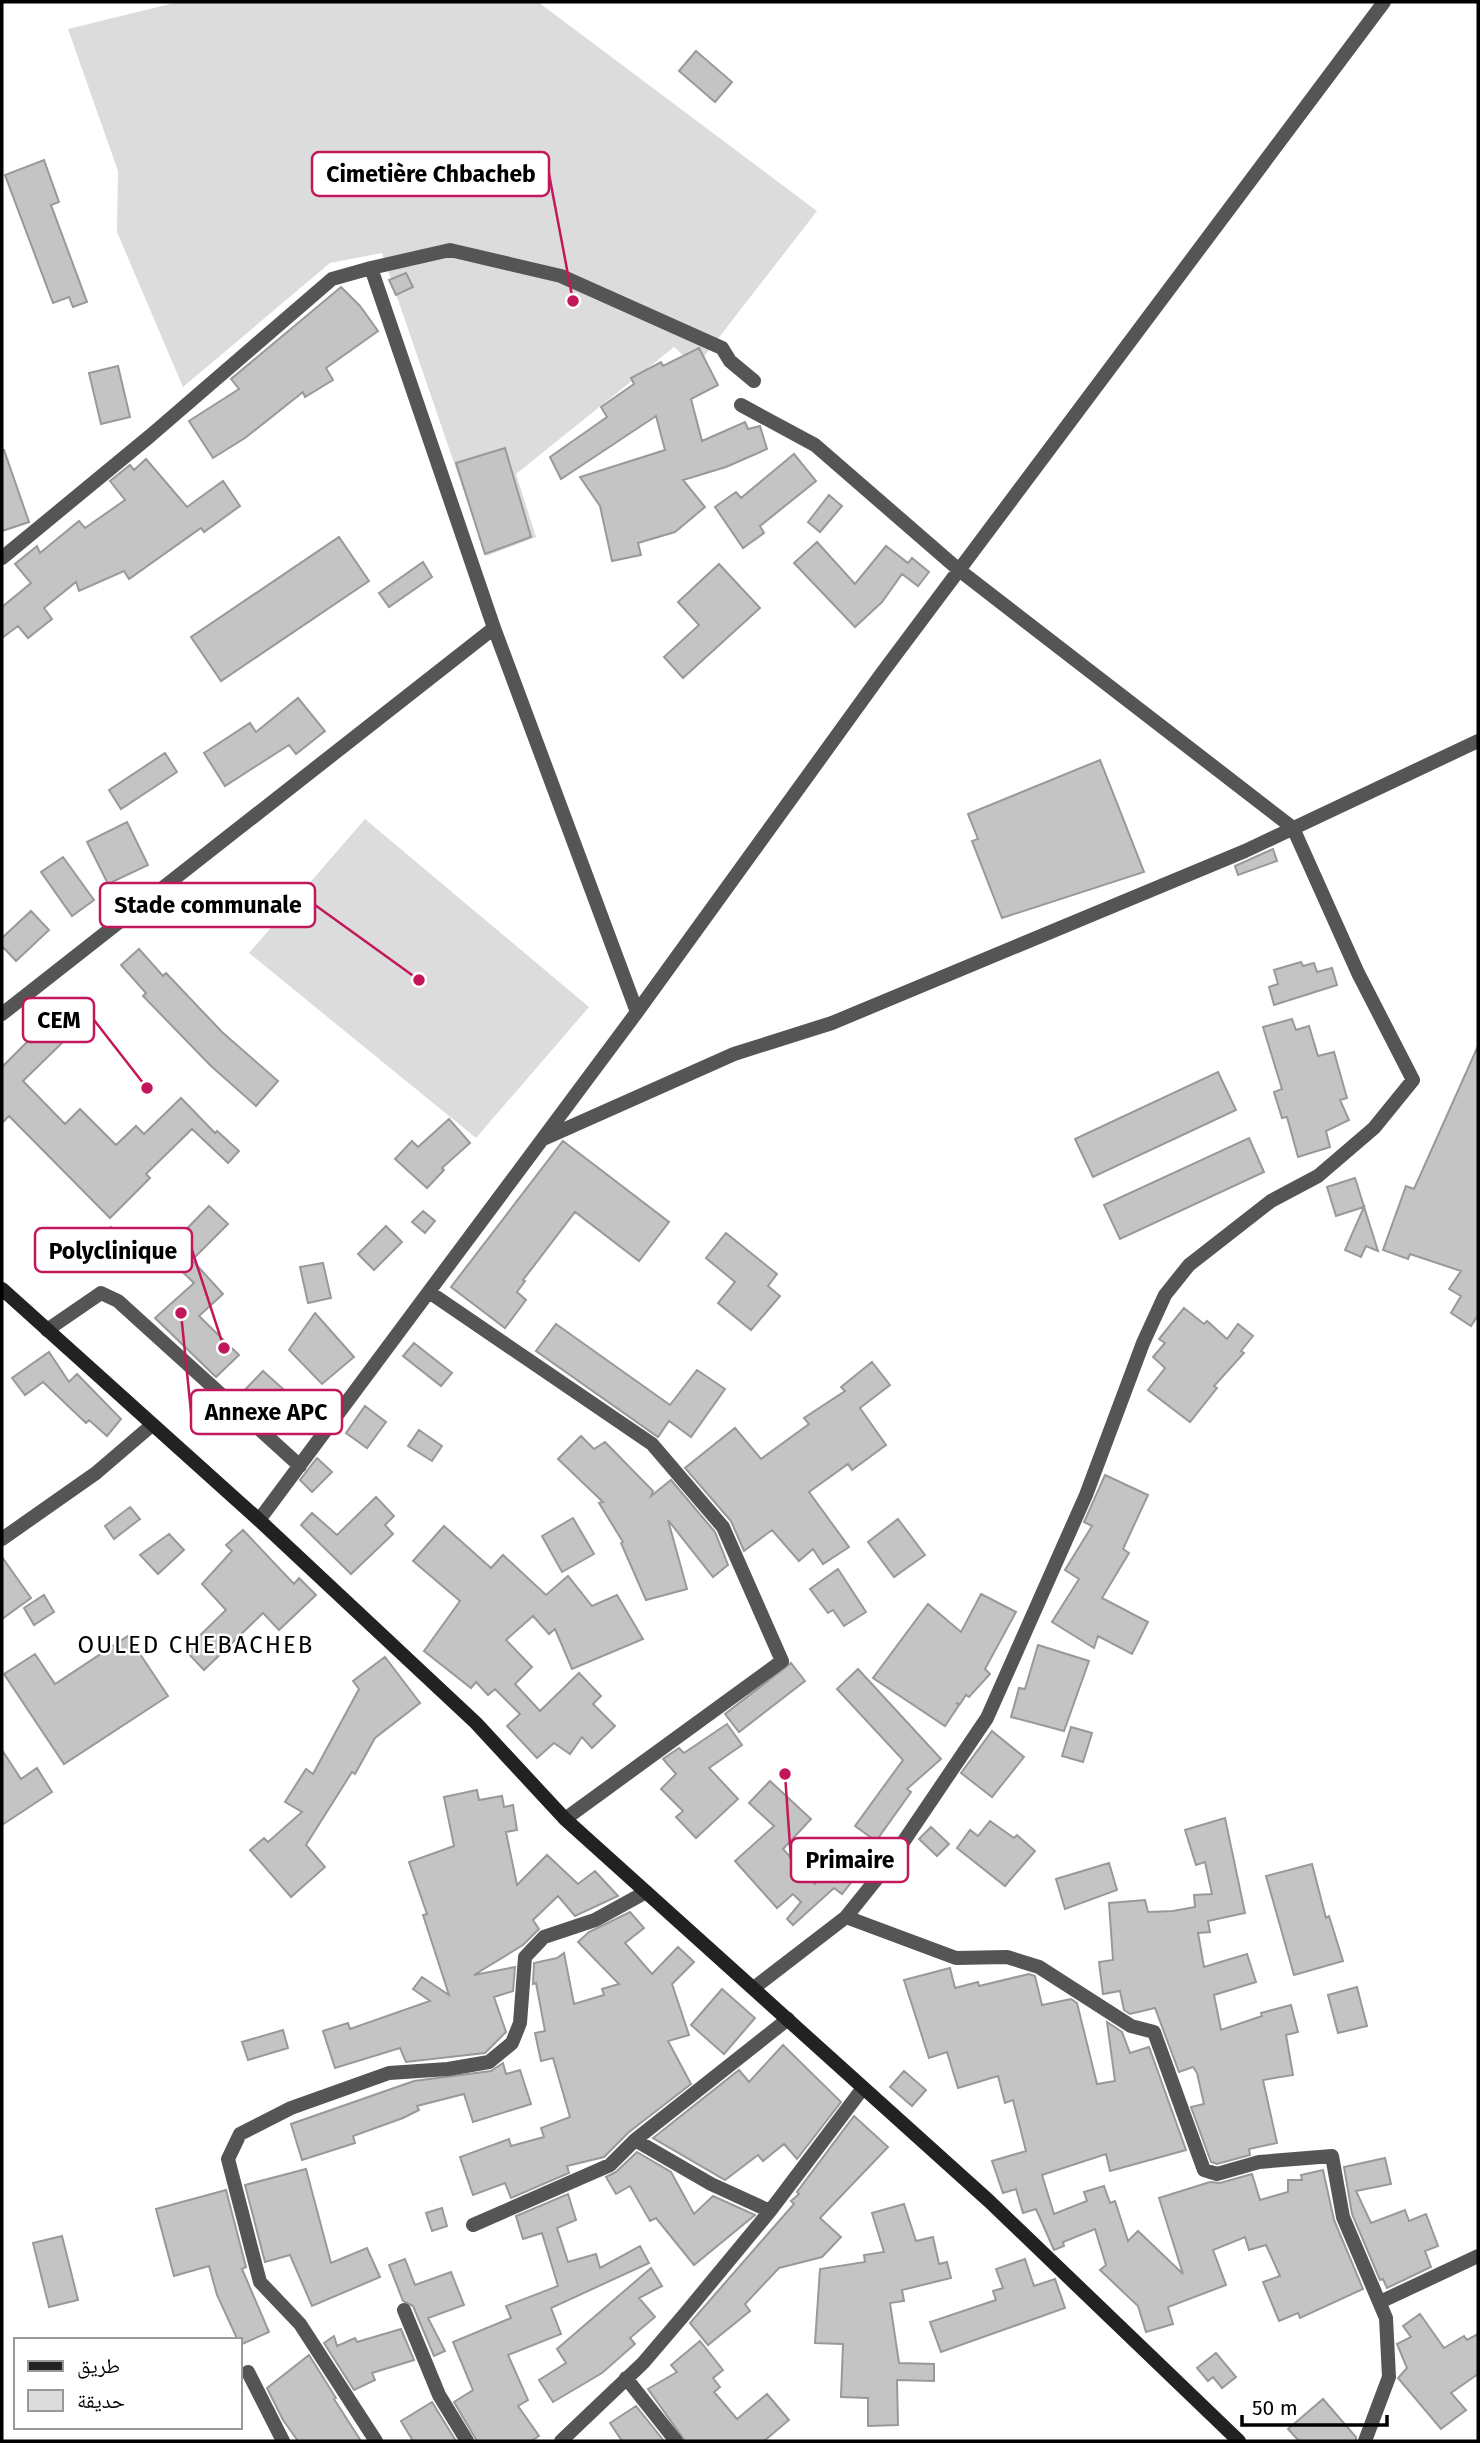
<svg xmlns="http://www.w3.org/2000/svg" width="1480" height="2443" font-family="'Fira Sans','Noto Naskh Arabic',sans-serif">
<rect width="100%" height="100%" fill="#fff"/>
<path fill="#dcdcdc" d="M178,2h360l279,209 -121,156 -22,-20 -158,127 20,63 -50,19 -104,-303 -52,10 -147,124 -66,-155 1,-61 -50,-142z
M365,819l224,188 -113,131 -227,-185z"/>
<path fill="#c4c4c4" stroke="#999" stroke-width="2" d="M696,51l36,31 -17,20 -36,-31z
M44,160l15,42 -8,3 36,97 -14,5 -4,-10 -16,6 -48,-128z
M406,273l7,14 -17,8 -7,-15z
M341,287l19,19 18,25 -52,37 7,12 -28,17 -2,-5 -58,46 -32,20 -24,-37 50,-32 -8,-10z
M699,348l19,37 -27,14 11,42 43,-19 3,7 12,-3 7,23 -41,18 -43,13 22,27 -30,25 -37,11 3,12 -29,6 -12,-55 -20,-29 85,-27 -9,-34 -95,63 -11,-22 57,-40 -6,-10 33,-23 -3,-6 30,-16 2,4z
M118,366l12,51 -29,7 -12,-51z
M505,448l26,89 -46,17 -29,-91z
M2,450h2l25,72 -27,9z
M794,454l22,27 -56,45 4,7 -21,15 -28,-41 21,-15 5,6z
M146,459l41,48 36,-26 17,25 -36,26 -3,-4 -72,51 -5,-8 -45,20 -3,-9 -32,26 8,11 -24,19 -10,-12 -16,12v-31l29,-24 -16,-19 22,-18 3,7 39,-32 6,7 40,-28 -15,-19 20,-16 4,5z
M829,495l13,11 -22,26 -12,-10z
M339,537l30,44 -148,100 -30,-44z
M817,542l38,42 31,-38 22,17 4,-5 17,14 -11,14 -16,-12 -20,28 -27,25 -61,-64z
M423,562l9,15 -43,30 -10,-14z
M719,564l41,44 -77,70 -19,-21 35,-32 -21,-23z
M298,698l27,33 -29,23 -7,-9 -64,41 -21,-33 46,-30 6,9z
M165,753l12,19 -56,37 -12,-19z
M1100,760l44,112 -142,46 -30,-77 6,-2 -10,-25z
M127,822l21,43 -40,19 -21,-42z
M1273,849l4,12 -39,14 -3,-9z
M63,857l31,43 -22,16 -31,-44z
M31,911l18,19 -33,31 -14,-15v-8z
M139,949l24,27 3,-3 56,59 56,49 -22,25 -45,-40 -68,-70 3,-3 -25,-28z
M1301,962l2,4 11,-3 3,9 15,-4 5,17 -63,20 -5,-18 9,-3 -4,-14z
M44,1019l21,21 -42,41 42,43 15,-15 36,36 20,-19 8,8 37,-36 34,35 2,-2 22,20 -11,12 -36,-34 -46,45 4,4 -40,40 -101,-102 -7,7v-56l26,-26 -3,-3z
M1292,1019l4,11 13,-4 9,30 16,-4 13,46 -7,2 9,20 -23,11 4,16 -32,10 -11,-40 -5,1 -8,-26 8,-3 -19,-62z
M1478,1046v269l-7,11 -20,-13 10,-17 -12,-7 12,-18 -51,-17 -2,5 -25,-9 23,-64 8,3z
M1218,1072l18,38 -143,67 -18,-38z
M449,1119l21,24 -28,25 2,2 -17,18 -32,-29 17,-18 6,6z
M1249,1138l15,34 -144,67 -16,-34z
M563,1141l106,81 -30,39 -64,-49 -52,68 2,1 -8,11 9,8 -21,28 -54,-41z
M1355,1178l23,73 -12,-5 -5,11 -16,-7 19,-43 -28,9 -9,-29z
M209,1206l19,18 -36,36 31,34 -24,22 40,39 -23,22 -61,-59 39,-35 -31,-30z
M423,1211l12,10 -10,12 -13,-11z
M386,1226l16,16 -28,28 -16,-16z
M111,1227l9,16 -14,7 -9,-16z
M726,1233l51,41 -9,12 12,10 -29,34 -33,-27 17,-21 -29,-24z
M323,1263l8,35 -23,5 -8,-36z
M1184,1308l20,16 3,-3 20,18 11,-15 15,12 -12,15 3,2 -30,33 3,2 -27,34 -42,-32 17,-22 -12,-11 12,-14 -6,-4z
M315,1313l39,44 -32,27 -33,-34z
M556,1324l114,81 27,-35 28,19 -34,48 -22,-16 -11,16 -122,-86z
M414,1343l38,30 -11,13 -38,-30z
M49,1352l20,30 8,-8 44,45 -14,17 -18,-16 -3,3 -43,-41 -18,13 -13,-17z
M872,1362l18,23 -30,23 26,37 -34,25 -4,-6 -39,28 40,55 -26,17 -10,-15 -14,12 -27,-31 -28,21 -13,-30 -46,-53 50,-40 26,31 48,-35 -5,-6 41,-27 -4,-4z
M263,1371l29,26 -24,27 -30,-27z
M365,1406l21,16 -19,26 -21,-15z
M419,1430l23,16 -10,15 -24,-15z
M581,1436l13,13 11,-7 48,49 -2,5 20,-16 44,52 13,33 -15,12 -45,-57 19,69 -41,11 -25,-57 2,-1 -24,-39 4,-1 -45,-43z
M317,1458l15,14 -20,20 -12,-12z
M1105,1475l43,20 -25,54 6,4 -27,45 46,24 -16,32 -34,-18 -4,12 -42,-26 27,-43 -14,-9 27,-44 -8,-4z
M376,1497l18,19 -9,9 8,9 -42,40 -50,-49 11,-12 25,22z
M130,1507l10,12 -26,20 -9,-13z
M573,1518l21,36 -32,18 -20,-36z
M898,1519l27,36 -31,22 -26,-35z
M444,1526l47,42 12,-13 43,40 22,-19 24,30 25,-11 26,44 -71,30 -17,-40 -6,5 -16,-18 -27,24 26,27 -17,17 25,27 39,-38 22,23 -8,8 22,22 -23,22 -10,-11 -12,17 -16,-11 -17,15 -30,-32 13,-12 -25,-25 -7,6 -12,-13 -5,6 -47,-37 36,-50 -47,-40z
M243,1530l51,54 5,-6 17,17 -37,35 -16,-17 -59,57 -19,-20 41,-40 -24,-26 30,-33 -6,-6z
M169,1534l15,16 -26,24 -18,-19z
M2,1557l29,41 -29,21z
M838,1569l28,43 -22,14 -11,-16 -5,3 -18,-24z
M981,1594l35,18 -31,57 5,5 -21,23 -3,-2 -6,9 -4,-1 3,2 -14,21 -72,-48 55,-74 33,28z
M44,1595l10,17 -20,13 -10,-17z
M128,1636l40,60 -104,68 -60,-90 31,-20 20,30z
M1038,1645l51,16 -25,70 -53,-14 8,-29 6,1z
M385,1657l35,46 -45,35 -20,36 -3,-2 -46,73 19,22 -34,30 -41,-47 14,-12 4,4 34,-30 -17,-10 21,-33 7,5 46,-85 -6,-8z
M791,1663l14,18 -66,51 -14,-18z
M858,1669l83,90 -34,30 4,3 -35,49 -21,-15 48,-66 -66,-71z
M727,1724l15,21 -33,23 29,31 -42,39 -20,-21 7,-6 -22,-22 15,-15 -13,-15 16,-11 5,5z
M1071,1727l21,6 -9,29 -21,-6z
M992,1731l32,26 -32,40 -31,-24z
M2,1750l19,29 16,-11 15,24 -50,33z
M770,1781l41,38 -28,30 32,35 25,-31 21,17 -19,24 -8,-6 -41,37 -6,-6 14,-17 -8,-8 -16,14 -42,-47 39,-35 -25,-23z
M477,1790l2,10 23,-4 2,11 9,-2 4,25 -11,2 11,53 30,-30 31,29 17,-13 23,25 -43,20 -17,-20 -25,24 6,9 -16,16 -49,30 41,-8 -2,24 -19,6 12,35 -21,21 -79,9 -6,-14 -65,20 -12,-37 25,-8 2,6 80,-28 -17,-12 9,-12 27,18 -26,-80 4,-1 -18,-52 45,-16 -10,-49z
M1225,1818l20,95 -37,8 2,11 -12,1 6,34 43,-13 9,28 -42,13 7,35 41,-14 -1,-3 30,-8 7,27 -12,3 7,40 -30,5 14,63 -28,6 1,6 -33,9 -6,-2 -20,-55 13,-3 -7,-31 -4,-6 -14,5 -24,-64 -25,6 -6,-4 -4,-19 -17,3 -4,-32 14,-2 -4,-57 36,-3 3,12 25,-1 22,-4 -1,-12 18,-1 -7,-32 -9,3 -11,-35z
M990,1821l24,17 3,-3 18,16 -30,35 -48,-38 13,-18 8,6z
M931,1827l18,17 -12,12 -18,-17z
M1109,1863l8,27 -52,19 -9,-30z
M1312,1864l14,54 3,-2 14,45 -49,14 -28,-99z
M630,1912l14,16 -19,15 27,31 26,-27 16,15 -22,22 17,51 -21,6 23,43 -62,48 -25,25 -37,9 2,7 -58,25 -6,-15 -32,12 -13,-38 49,-18 2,7 33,-9 -3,-9 29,-11 -17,-59 -12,3 -6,-28 10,-2 -9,-48 -3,1 1,-21 23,-5 7,-5 10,51 30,-9 -2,-6 17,-5 -41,-42 11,-10z
M950,1968l5,20 23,-6 1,4 50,-12 6,2 7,29 29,-6 6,4 20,81 18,-3 -8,-59 15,10 8,21 19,-6 37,103 -76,21 -4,-17 -64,21 12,39 33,-13 -3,-9 20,-6 6,17 5,-2 13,40 10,-10 45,43 -24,-76 51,-16 10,1 32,-9 8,26 28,-8v-12h14l-1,-5 22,-5 11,50 29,69 -63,29 -2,-5 -19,8 -16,-39 17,-6 -14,-31 -17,5 -4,-13 -32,13 13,35 -58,22 5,17 -27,8 -8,-26 -38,-36 6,-5 -11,-36 -32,13 1,4 -10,4 -18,-41 -13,4 -7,-24 -13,4 -11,-32 34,-10 -13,-51 -8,3 -7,-27 -40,12 -11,-36 -18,6 -25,-78z
M1357,1987l10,39 -29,7 -10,-38z
M722,1989l33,29 -31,36 -33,-29z
M283,2030l5,18 -40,12 -6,-18z
M783,2045l58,57 -44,57 -13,-15 -21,17 -5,-6 -33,25 -72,-42 86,-68 10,12z
M503,2063l3,11 14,-4 11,34 -58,18 -9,-28 -47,12 2,4 -16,8 -50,18 2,7 -53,17 -11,-36 123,-43 77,-10z
M904,2071l22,19 -14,16 -22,-19z
M854,2116l34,31 -68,71 21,19 -19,20 -43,11 -34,36 5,7 -42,34 -18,-22 104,-119 -3,-3 8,-7 -2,-2z
M637,2152l34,20 23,42 19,-18 42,19 -61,50 -38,-47 -6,3 -20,-35 -14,8 -10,-17 10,-5z
M1385,2158l6,26 -35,7 15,32 34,-13 4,11 17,-7 12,32 -13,5 6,16 -44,21 -4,-9 -3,1 -28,-66 -8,-47z
M306,2169l25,94 36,-15 13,29 -68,29 -22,-51 -25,7 -20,-77z
M226,2190l20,77 -4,2 27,63 -29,13 -23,-50 -8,-29 -35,10 -18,-67z
M568,2194l8,26 -19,8 11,34 28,-8 4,14 40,-22 9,17 -98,45 10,26 -53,21 20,45 -10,6 21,30 -8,5h-54l-23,-39 19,-12 -20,-48 58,-24 -5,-12 52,-20 -16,-53 -19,6 -7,-23z
M904,2204l12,37 17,-4 6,27 8,-2 4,16 -49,12 2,11 -14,2 9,60 35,1v17l-37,-1 1,45 -30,1v-28l-27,-1 2,-53 -28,-1 5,-74 45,-7 -1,-7 20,-3 -12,-39z
M442,2208l5,18 -15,5 -6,-18z
M62,2236l16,64 -29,7 -16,-64z
M405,2259l10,26 36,-13 13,33 -36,13 17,33 -11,5 -21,-50 -10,-5 -14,-36z
M1025,2259l9,27 21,-7 10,29 -124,44 -11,-30 66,-22 -3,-9 10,-3 -7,-19z
M651,2268l11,18 -23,12 16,19 -25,21 5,6 -33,29 -49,29 -14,-22 27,-17 -9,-14z
M1420,2314l24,34 20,-12 3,4 11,-6v40l-27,19 15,17 -25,19 -43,-51 9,-10 -10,-24 14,-7 -8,-11z
M401,2329l13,31 -42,13 3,7 -21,10 -30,-47 10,-7 3,10 18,-8 2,4z
M700,2341l23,29 -10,8 7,9 -6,5 23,27 30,-25 22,26 -25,21h-79l-37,-52 29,-17 -6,-7z
M1216,2353l20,24 -14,11 -9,-11 -5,4 -11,-13z
M309,2355l27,43 -2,1 27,42h-63l-15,-21 -16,-32z
M1323,2399l33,38v4h-57l-11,-12z
M432,2402l24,39h-43l-12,-20z
M636,2406l28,35h-42l-12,-18z"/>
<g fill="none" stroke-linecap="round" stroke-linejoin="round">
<path stroke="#555" stroke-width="14" d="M371,268l79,-18 111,26 161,72 8,13 24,20
M741,405l74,40 144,125 334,258 65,145 55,107 -39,48 -56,48 -47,25 -82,64 -24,30 -22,48 -57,152 -99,223 -100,148 -41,51 -91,70
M2,558l148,-122 182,-157 39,-11 123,360 143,384
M2,1014l492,-386
M543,1139l191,-85 98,-31 413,-172 233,-110
M429,1292l223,152 71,83 59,134 -217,158
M47,1330l54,-37 17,8 182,165
M259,1520l378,-508 245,-339 502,-671
M2,1539l94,-66 56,-48
M846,1917l110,41 51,-1 32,10 92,59 23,6 50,138 13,4 42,-12 73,-6 11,61 43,101 3,59 -24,64
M770,2211l-59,-27 -76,-44 153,-121
M473,2225l137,-60 25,-25
M1380,2302l98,-46
M404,2310l35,85 28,46
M248,2372l35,69
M626,2378l50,63
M376,2441l-76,-117 -40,-42 -32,-123 12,-25 51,-26 98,-35 59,-4 41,-7 23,-19 8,-20 5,-66 19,-20 51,-17 51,-28
M561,2441l82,-78 41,-48 86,-104 93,-123"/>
<path stroke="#222" stroke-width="14" d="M2,1289l257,231 217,203 89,96 424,382 250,240"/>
</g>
<g text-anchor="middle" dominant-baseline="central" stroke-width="5" stroke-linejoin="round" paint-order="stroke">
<g font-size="24" letter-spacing="2" fill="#000" stroke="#fff">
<text x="196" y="1645">OULED CHEBACHEB</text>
</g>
</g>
<path fill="none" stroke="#c2185b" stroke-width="2.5" d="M573 301L549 174M419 980L315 905M147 1088L94 1020M224 1348L192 1250M181 1313L191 1412M785 1774L791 1860"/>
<g fill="#c2185b" stroke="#fff" stroke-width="2.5">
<circle cx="573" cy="301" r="7"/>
<circle cx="419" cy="980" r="7"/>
<circle cx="147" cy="1088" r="7"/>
<circle cx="224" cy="1348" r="7"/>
<circle cx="181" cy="1313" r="7"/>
<circle cx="785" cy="1774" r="7"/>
</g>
<g fill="#fff" stroke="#c2185b" stroke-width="2.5">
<rect x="312" y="152" width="237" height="44" rx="7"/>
<rect x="100" y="883" width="215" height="44" rx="7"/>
<rect x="23" y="998" width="71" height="44" rx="7"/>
<rect x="35" y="1228" width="157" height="44" rx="7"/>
<rect x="191" y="1390" width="151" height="44" rx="7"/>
<rect x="791" y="1838" width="117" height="44" rx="7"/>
</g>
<g font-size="23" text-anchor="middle" font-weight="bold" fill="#000">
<text x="431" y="182">Cimetière Chbacheb</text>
<text x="208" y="913">Stade communale</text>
<text x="59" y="1028">CEM</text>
<text x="113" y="1259">Polyclinique</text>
<text x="266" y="1420">Annexe APC</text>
<text x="850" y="1868">Primaire</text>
</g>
<rect width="1480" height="2443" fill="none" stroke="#000000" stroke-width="7"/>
<rect x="14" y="2338" width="228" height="91" fill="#ffffff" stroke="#999999" stroke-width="2"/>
<rect x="28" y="2361" width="35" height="10" fill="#222222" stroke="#999999" stroke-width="2"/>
<text x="77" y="2373" font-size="21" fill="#000000">طريق</text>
<rect x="28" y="2390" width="35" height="21" fill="#dcdcdc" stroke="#999999" stroke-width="2"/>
<text x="77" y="2408" font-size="21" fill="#000000">حديقة</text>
<path d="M1242 2415v10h145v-10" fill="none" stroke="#000000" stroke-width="3.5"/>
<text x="1252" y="2415" font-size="21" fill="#000000" stroke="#ffffff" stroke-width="5" paint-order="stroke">50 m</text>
</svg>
